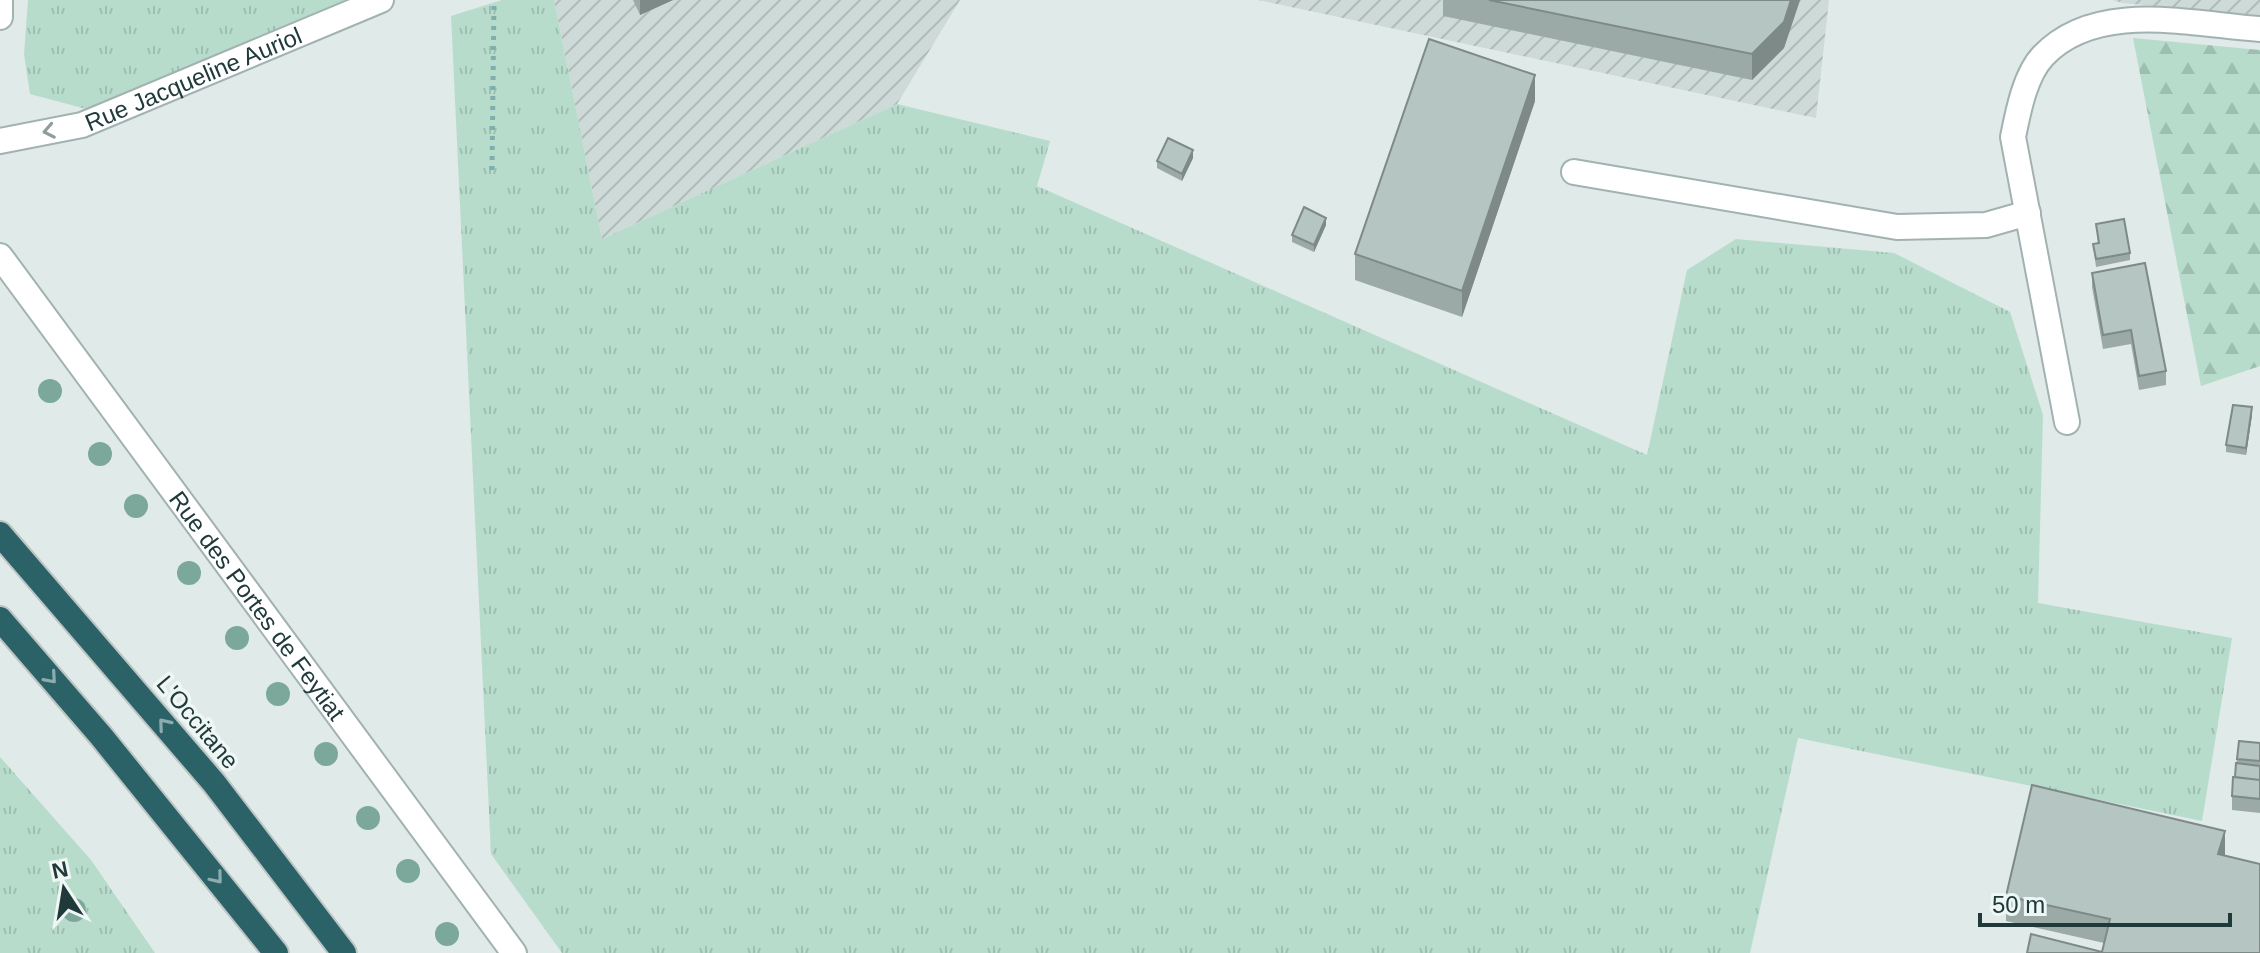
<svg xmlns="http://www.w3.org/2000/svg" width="2260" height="953" font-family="Arial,sans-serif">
<defs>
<pattern id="industrial-furrows" width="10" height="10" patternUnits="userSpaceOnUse" patternTransform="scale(2)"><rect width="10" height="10" fill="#cddad8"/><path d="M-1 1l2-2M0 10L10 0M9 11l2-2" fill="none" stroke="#b0bcba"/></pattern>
<pattern id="grass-tufts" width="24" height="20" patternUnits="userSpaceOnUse" patternTransform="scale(2)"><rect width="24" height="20" fill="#b7dccc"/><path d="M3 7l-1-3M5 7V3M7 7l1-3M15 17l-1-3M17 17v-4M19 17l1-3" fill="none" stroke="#9dbeb0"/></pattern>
<pattern id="forest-firs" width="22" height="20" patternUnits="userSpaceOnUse" patternTransform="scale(2)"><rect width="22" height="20" fill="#b7dccc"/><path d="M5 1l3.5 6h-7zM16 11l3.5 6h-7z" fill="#9dbeb0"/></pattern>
</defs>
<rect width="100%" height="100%" fill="#dfeae9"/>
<path fill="url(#industrial-furrows)" d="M554,0h406l-63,104 -295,135z
M1258,0h571l-13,118z
M2112,0h148v16l-137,-13z"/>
<path fill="url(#grass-tufts)" d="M28,0h318l-256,110 -60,-16 -6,-40z
M502,0h52l48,239 295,-135 153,37 -13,45 610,269 40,-185 49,-31 158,14 116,59 33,103 -5,188 194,35 -30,183 -404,-83 -48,215h-1188l-71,-99 -40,-838z
M0,757l91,103 64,93h-155z"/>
<path fill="url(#forest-firs)" d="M2133,38l127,12v316l-59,20z"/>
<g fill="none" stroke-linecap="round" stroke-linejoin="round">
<g stroke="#a2b2b1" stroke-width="28">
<g id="minor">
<path d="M0,17v-17"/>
<path id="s1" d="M0,141l82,-16 299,-125"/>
<path d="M1574,172l323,55 89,-2 42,-12"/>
<path id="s2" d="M0,256l514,697"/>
<path d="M2067,422l-54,-285c5,-25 12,-62 30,-81 53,-56 147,-32 217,-27"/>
</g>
</g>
<g stroke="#bcc4c4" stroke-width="28">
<path id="highway" d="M0,534l214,249 130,170
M0,619l101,117 175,217"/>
</g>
<path stroke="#7fafad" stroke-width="5" stroke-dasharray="4 6" stroke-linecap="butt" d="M492,170l2,-170"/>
<use href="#minor" stroke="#fff" stroke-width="24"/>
<use href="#highway" stroke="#2b6267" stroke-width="24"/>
</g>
<g fill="#7ba89a">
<circle cx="50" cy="391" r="12"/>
<circle cx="100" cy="454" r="12"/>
<circle cx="136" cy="506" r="12"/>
<circle cx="189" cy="573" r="12"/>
<circle cx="237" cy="638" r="12"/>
<circle cx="278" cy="694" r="12"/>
<circle cx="326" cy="754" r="12"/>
<circle cx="368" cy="818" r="12"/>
<circle cx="408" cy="871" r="12"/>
<circle cx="74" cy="910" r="12"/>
<circle cx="447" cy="934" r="12"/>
</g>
<path fill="#9ba9a7" d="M633,0h40l-33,15z
M1443,0h357l-16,48 -32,32 -309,-64z
M1535,101l-73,216 -107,-37v-26z
M1193,158l-11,23 -25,-13v-7z
M2096,224l34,29v7l-34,7 -3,-23 5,-1z
M1326,225l-12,27 -22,-10v-7z
M2092,273l74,98v14l-27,5 -8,-46 -28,5 -11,-62z
M2252,415l-6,40 -20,-3v-7z
M2260,743v70l-28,-3v-14l5,-37z
M2225,831l-123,121 2,-9 -98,-22v-25z"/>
<path fill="#7e8a88" d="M640,0h33l-33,15z
M1791,0h9l-16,48 -32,32v-26z
M1535,75v26l-73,216v-26z
M1193,150v8l-11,23v-7z
M1326,218v7l-12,27v-7z
M2252,407v8l-6,40v-7z
M2225,831v26l-7,-3z"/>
<path fill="#b4c5c2" stroke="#7e8a88" stroke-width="2" d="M1489,0h302l-7,22 -32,32z
M1429,39l106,36 -73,216 -107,-37z
M1168,138l25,12 -11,24 -25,-13z
M1304,207l22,11 -12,27 -22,-10z
M2124,219l6,34 -34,6 -3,-15 6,-1 -3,-19z
M2145,263l21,108 -27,5 -8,-46 -28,5 -11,-62z
M2233,405l19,2 -6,41 -20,-3z
M2239,741l21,2v18l-23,-2z
M2236,763l24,3v14l-25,-3z
M2233,777l27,3v19l-28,-3z
M2032,785l193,46 -7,23 42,10v89h-233l4,-19 71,18 8,-33 -104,-23z"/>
<defs><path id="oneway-chevron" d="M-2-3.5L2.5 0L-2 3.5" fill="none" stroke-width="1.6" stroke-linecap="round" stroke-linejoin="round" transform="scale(2)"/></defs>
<use stroke="#909c9d" href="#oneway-chevron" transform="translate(49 131) rotate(169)"/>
<g stroke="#8dacae">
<use href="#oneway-chevron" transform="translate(51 678) rotate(49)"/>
<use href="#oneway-chevron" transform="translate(164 724) rotate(-130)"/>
<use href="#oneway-chevron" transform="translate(217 878) rotate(51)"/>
</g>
<g text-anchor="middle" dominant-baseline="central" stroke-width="7" stroke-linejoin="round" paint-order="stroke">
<g font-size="24" fill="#203a3b" stroke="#eff7f5">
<text stroke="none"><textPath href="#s1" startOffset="204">Rue Jacqueline Auriol</textPath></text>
<text stroke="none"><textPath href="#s2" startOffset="434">Rue des Portes de Feytiat</textPath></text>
<text transform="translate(198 722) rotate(50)">L'Occitane</text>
</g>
</g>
<g transform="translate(64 889) rotate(348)" stroke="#eff7f5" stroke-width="6" paint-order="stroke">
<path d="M0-6L14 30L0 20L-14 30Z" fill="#203a3b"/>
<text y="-12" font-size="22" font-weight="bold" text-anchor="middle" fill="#203a3b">N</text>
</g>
<path d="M1980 913v12h250v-12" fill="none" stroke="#203a3b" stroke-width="4"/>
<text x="1992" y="913" font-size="24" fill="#203a3b" stroke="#eff7f5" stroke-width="6" paint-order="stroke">50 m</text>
</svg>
